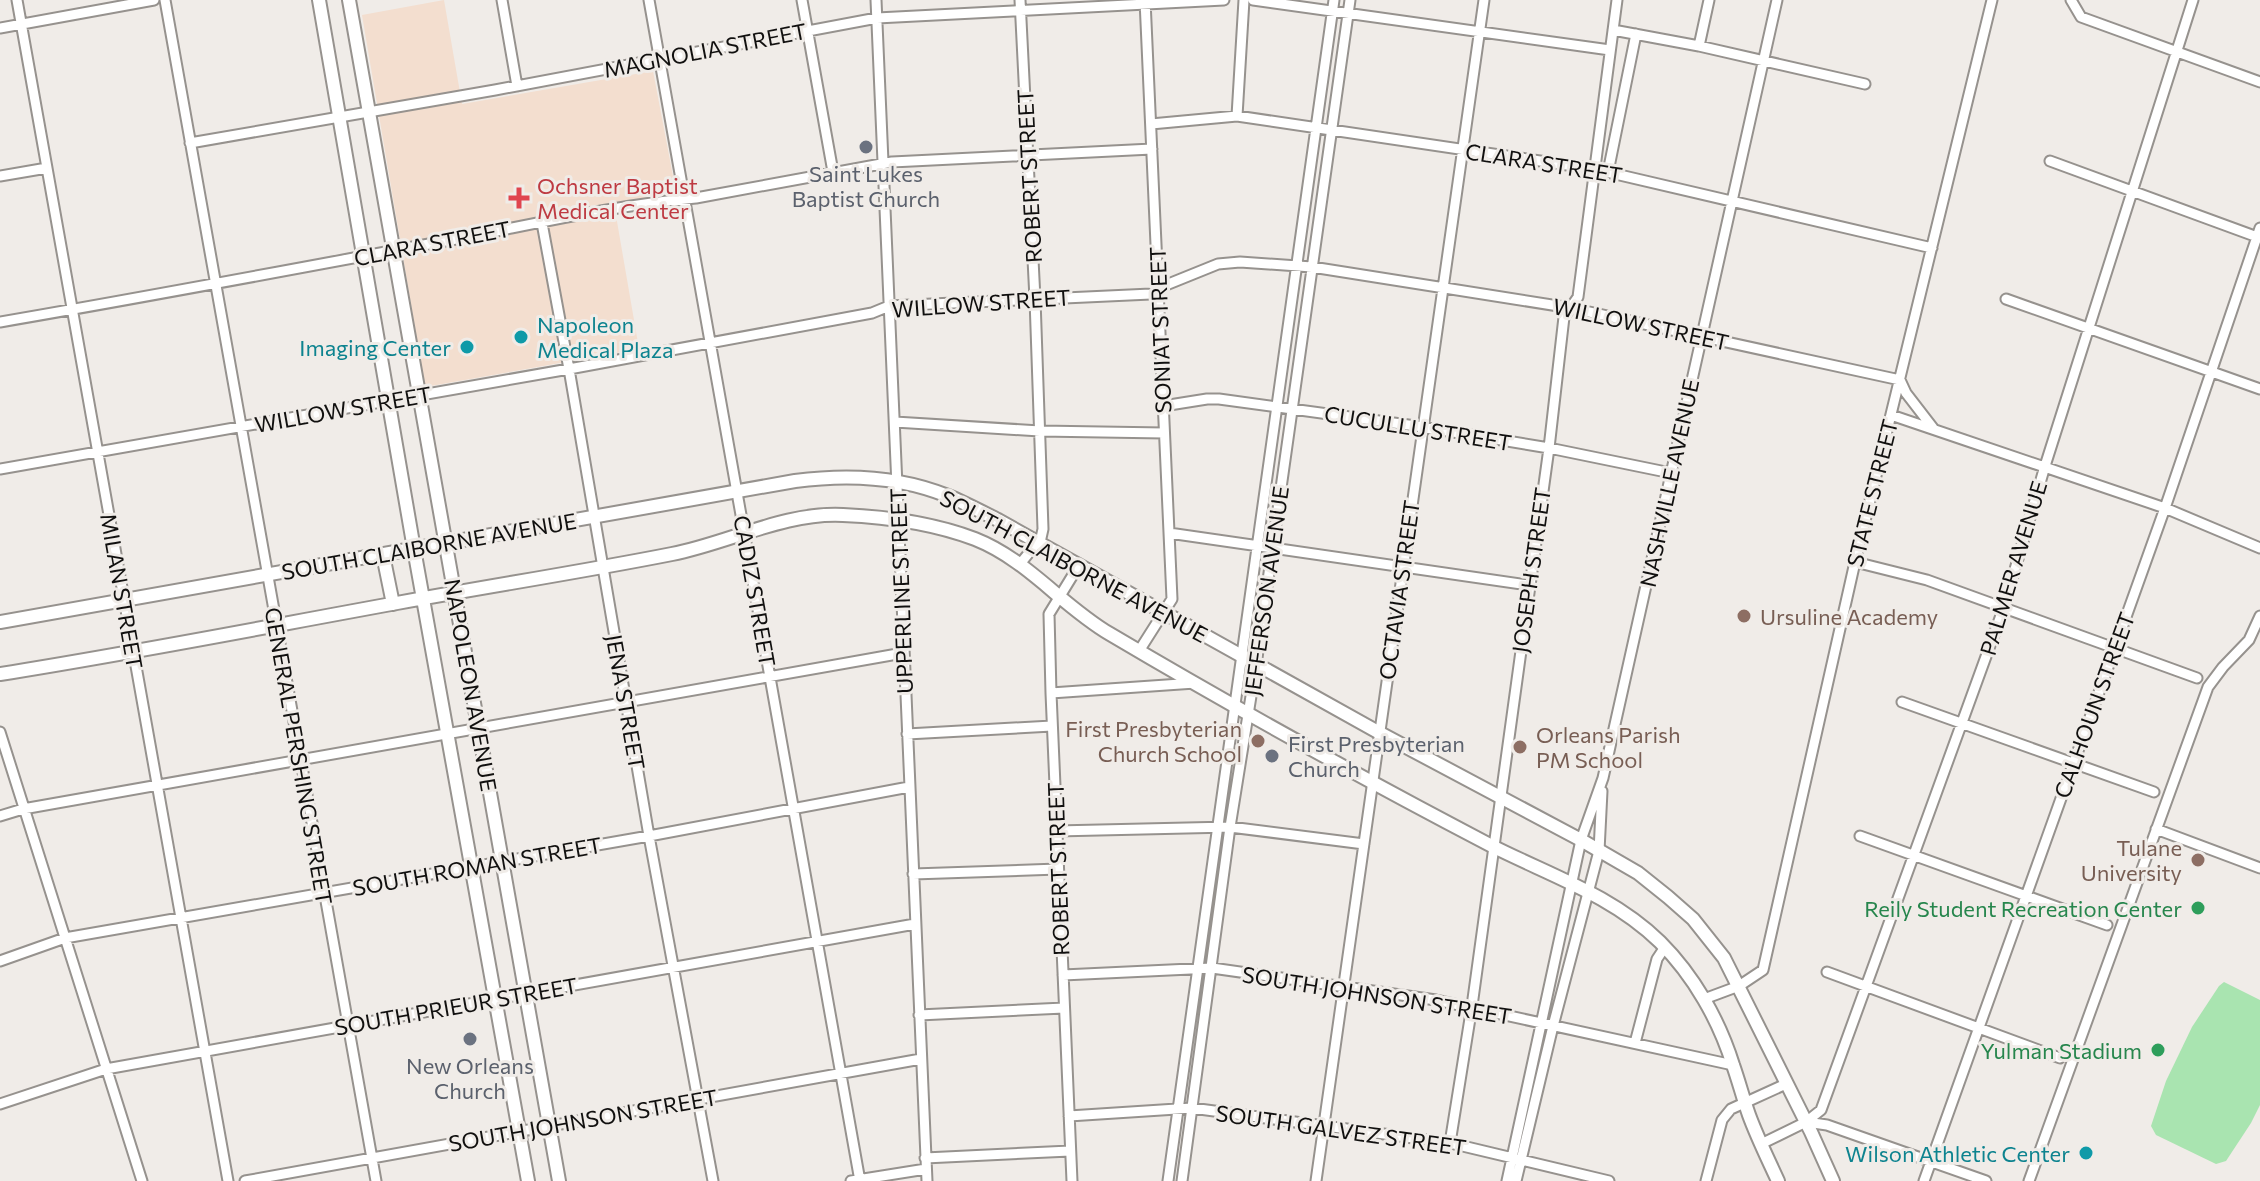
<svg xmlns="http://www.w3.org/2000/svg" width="2260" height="1181" font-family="Commissioner,sans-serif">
<rect width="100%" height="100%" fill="#f0ece8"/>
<path fill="#f3decf" d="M444,0l18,104 191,-33 23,121 -62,12 25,145 -214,38 -63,-372z"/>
<path fill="#a9e4b0" d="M2224,982l36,18v105l-9,18 -25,38 -10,3 -60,-29 -5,-9 15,-45 26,-54 27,-41z"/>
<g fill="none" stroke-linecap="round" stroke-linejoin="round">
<g stroke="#96928e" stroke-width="13">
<path id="minor" d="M17,0l211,1181
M165,0l211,1181
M502,0l15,86
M649,0l211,1181
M802,0l31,172
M876,0l51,1181
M1020,0l15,299 8,230 -2,9 -21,26
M1253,0l357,50
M2071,0l10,17 179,65
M0,28l154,-28
M1613,30l86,16 166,38
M1699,46l10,-46
M1237,116l7,-116
M1151,124l86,-8 357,53 338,79
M190,143l305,-53 382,-72 347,-18
M2050,161l210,77
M1608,172l28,-138
M0,176l47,-8
M542,223l27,146 80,467 64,345
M2006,299l254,90
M0,322c152,-26 304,-55 456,-83 79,-15 159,-34 240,-41l196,-36 260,-13
M1163,406l44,-7h12l204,28 126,21 122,25
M1891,415l274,93 95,40
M895,422l145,9 124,2
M0,469l569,-100 303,-56 17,-7 262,-12 15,-9 52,-21 22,-2 72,5 259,41 329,72 6,13 27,35
M1169,533l359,52
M1855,562l72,18 270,98
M1139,651l33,-52 -27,-599
M1051,693l144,-10
M1902,702l252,90
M0,732l142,449
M907,734l145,-8
M0,816l23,-7 880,-156
M2156,829l104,39
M1056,831l174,-4 134,17
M1860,836l247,89
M913,874l145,-5
M0,961l65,-23 584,-102 260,-49
M1827,972l233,86
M1063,975l149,-7 224,32 297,65
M1704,999l35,-13 24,-16 92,-408 137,-562
M919,1015l145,-7
M1635,1043l22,-84 8,-12
M0,1104l106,-35 809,-145
M1069,1116l123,-8 258,35 159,38
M1806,1122l21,3 159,56
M1450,1143l22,-137 77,-558 15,-131 14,-20 39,-297
M1761,1144l45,-22 15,-12 183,-503 41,-141 148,-466
M925,1158l145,-7
M245,1181l676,-122
M851,1181l75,-12
M1072,1181l-21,-488 -2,-79 30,-49
M1168,1181l166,-1181
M1182,1181l48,-354 26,-162 94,-665
M1316,1181l168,-1181
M1507,1181l74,-341 22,-62 174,-778
M1516,1181l37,-155 46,-175 3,-60
M1706,1181l16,-61 9,-11 55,-25
M1924,1181l241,-673 95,-280
M2029,1181l179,-494 15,-20 26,-27 11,-24"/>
</g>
<g stroke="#96928e" stroke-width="16">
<path id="major" d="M319,0l95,549 114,632
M349,0l210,1181
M383,555l10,49
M0,622l795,-141c52,-7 104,-5 153,15 17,7 34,16 50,24l380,212 203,108 57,33 30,24 25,22 31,39 87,174 22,49
M0,674c133,-21 265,-47 397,-71 92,-17 184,-31 275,-49 57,-11 112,-42 171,-39 45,2 90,8 132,24 53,21 87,67 135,95 125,74 252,144 380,211 59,30 122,50 170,97 34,34 59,78 73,123 6,17 10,33 16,50 8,22 19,44 29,66"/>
</g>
<use href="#minor" stroke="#fff" stroke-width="9"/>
<use href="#major" stroke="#fff" stroke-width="12"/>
</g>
<g fill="#6b7280" stroke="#f0ece8" stroke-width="3">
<circle cx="866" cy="147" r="8"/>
<circle cx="1272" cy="756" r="8"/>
<circle cx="470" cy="1039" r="8"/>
</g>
<path fill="#e0444e" stroke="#f0ece8" stroke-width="3" d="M515 186h8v8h8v8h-8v8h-8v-8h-8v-8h8z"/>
<g fill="#0f9aa8" stroke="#f0ece8" stroke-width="3">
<circle cx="521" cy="337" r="8"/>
<circle cx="467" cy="347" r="8"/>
<circle cx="2086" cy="1153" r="8"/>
</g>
<g fill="#8d6e63" stroke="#f0ece8" stroke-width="3">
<circle cx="1744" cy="616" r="8"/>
<circle cx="1258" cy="741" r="8"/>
<circle cx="1520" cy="747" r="8"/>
<circle cx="2198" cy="860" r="8"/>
</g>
<g fill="#2e9e5b" stroke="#f0ece8" stroke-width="3">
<circle cx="2198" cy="908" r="8"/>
<circle cx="2158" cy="1050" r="8"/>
</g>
<g text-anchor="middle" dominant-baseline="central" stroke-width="6" stroke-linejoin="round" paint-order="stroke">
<g font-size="22" fill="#11100f" stroke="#f0ece8">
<text transform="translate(705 50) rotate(-11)">MAGNOLIA STREET</text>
<text transform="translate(1544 163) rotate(9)">CLARA STREET</text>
<text transform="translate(1029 176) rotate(-93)">ROBERT STREET</text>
<text transform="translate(432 243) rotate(-11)">CLARA STREET</text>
<text transform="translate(981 303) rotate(-4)">WILLOW STREET</text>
<text transform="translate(1641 324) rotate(12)">WILLOW STREET</text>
<text transform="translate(1160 330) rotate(-92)">SONIAT STREET</text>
<text transform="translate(343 409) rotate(-10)">WILLOW STREET</text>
<text transform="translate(1418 428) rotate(9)">CUCULLU STREET</text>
<text transform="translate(1669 483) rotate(-78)">NASHVILLE AVENUE</text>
<text transform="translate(1872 493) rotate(-76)">STATE STREET</text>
<text transform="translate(429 546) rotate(-10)">SOUTH CLAIBORNE AVENUE</text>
<text transform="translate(1074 566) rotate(28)">SOUTH CLAIBORNE AVENUE</text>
<text transform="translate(2013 568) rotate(-73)">PALMER AVENUE</text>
<text transform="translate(1531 570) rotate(-82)">JOSEPH STREET</text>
<text transform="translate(1399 590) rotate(-82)">OCTAVIA STREET</text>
<text transform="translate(122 591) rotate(80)">MILAN STREET</text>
<text transform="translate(755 591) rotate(80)">CADIZ STREET</text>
<text transform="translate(901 591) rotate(-92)">UPPERLINE STREET</text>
<text transform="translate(1266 591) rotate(-82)">JEFFERSON AVENUE</text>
<text transform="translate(471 685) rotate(80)">NAPOLEON AVENUE</text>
<text transform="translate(626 702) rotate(80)">JENA STREET</text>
<text transform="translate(2094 705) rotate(-70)">CALHOUN STREET</text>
<text transform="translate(299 756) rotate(80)">GENERAL PERSHING STREET</text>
<text transform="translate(477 866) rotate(-10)">SOUTH ROMAN STREET</text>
<text transform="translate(1058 869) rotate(-92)">ROBERT STREET</text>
<text transform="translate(1377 995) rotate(9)">SOUTH JOHNSON STREET</text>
<text transform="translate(456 1006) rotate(-10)">SOUTH PRIEUR STREET</text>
<text transform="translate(583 1120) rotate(-10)">SOUTH JOHNSON STREET</text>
<text transform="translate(1341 1130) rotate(8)">SOUTH GALVEZ STREET</text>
</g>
<g font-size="22" fill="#5b616d" stroke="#f0ece8">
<text x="866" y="173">Saint Lukes<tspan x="866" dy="25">Baptist Church</tspan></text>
<text x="1288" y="743" text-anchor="start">First Presbyterian<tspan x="1288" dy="25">Church</tspan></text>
<text x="470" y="1065">New Orleans<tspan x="470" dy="25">Church</tspan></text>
</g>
<g font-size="22" fill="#be3a42" stroke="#f0ece8" text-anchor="start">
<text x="537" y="185">Ochsner Baptist<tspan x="537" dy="25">Medical Center</tspan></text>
</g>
<g font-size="22" fill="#0d838f" stroke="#f0ece8" text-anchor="end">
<text x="537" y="324" text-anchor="start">Napoleon<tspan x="537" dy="25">Medical Plaza</tspan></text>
<text x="451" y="347">Imaging Center</text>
<text x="2070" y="1153">Wilson Athletic Center</text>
</g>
<g font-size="22" fill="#785e54" stroke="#f0ece8" text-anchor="start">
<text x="1760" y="616">Ursuline Academy</text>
<text x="1242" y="728" text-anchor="end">First Presbyterian<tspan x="1242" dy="25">Church School</tspan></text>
<text x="1536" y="734">Orleans Parish<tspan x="1536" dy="25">PM School</tspan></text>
<text x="2182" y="847" text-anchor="end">Tulane<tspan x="2182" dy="25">University</tspan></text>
</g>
<g font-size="22" fill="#27864d" stroke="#f0ece8" text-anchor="end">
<text x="2182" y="908">Reily Student Recreation Center</text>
<text x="2142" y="1050">Yulman Stadium</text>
</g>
</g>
</svg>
